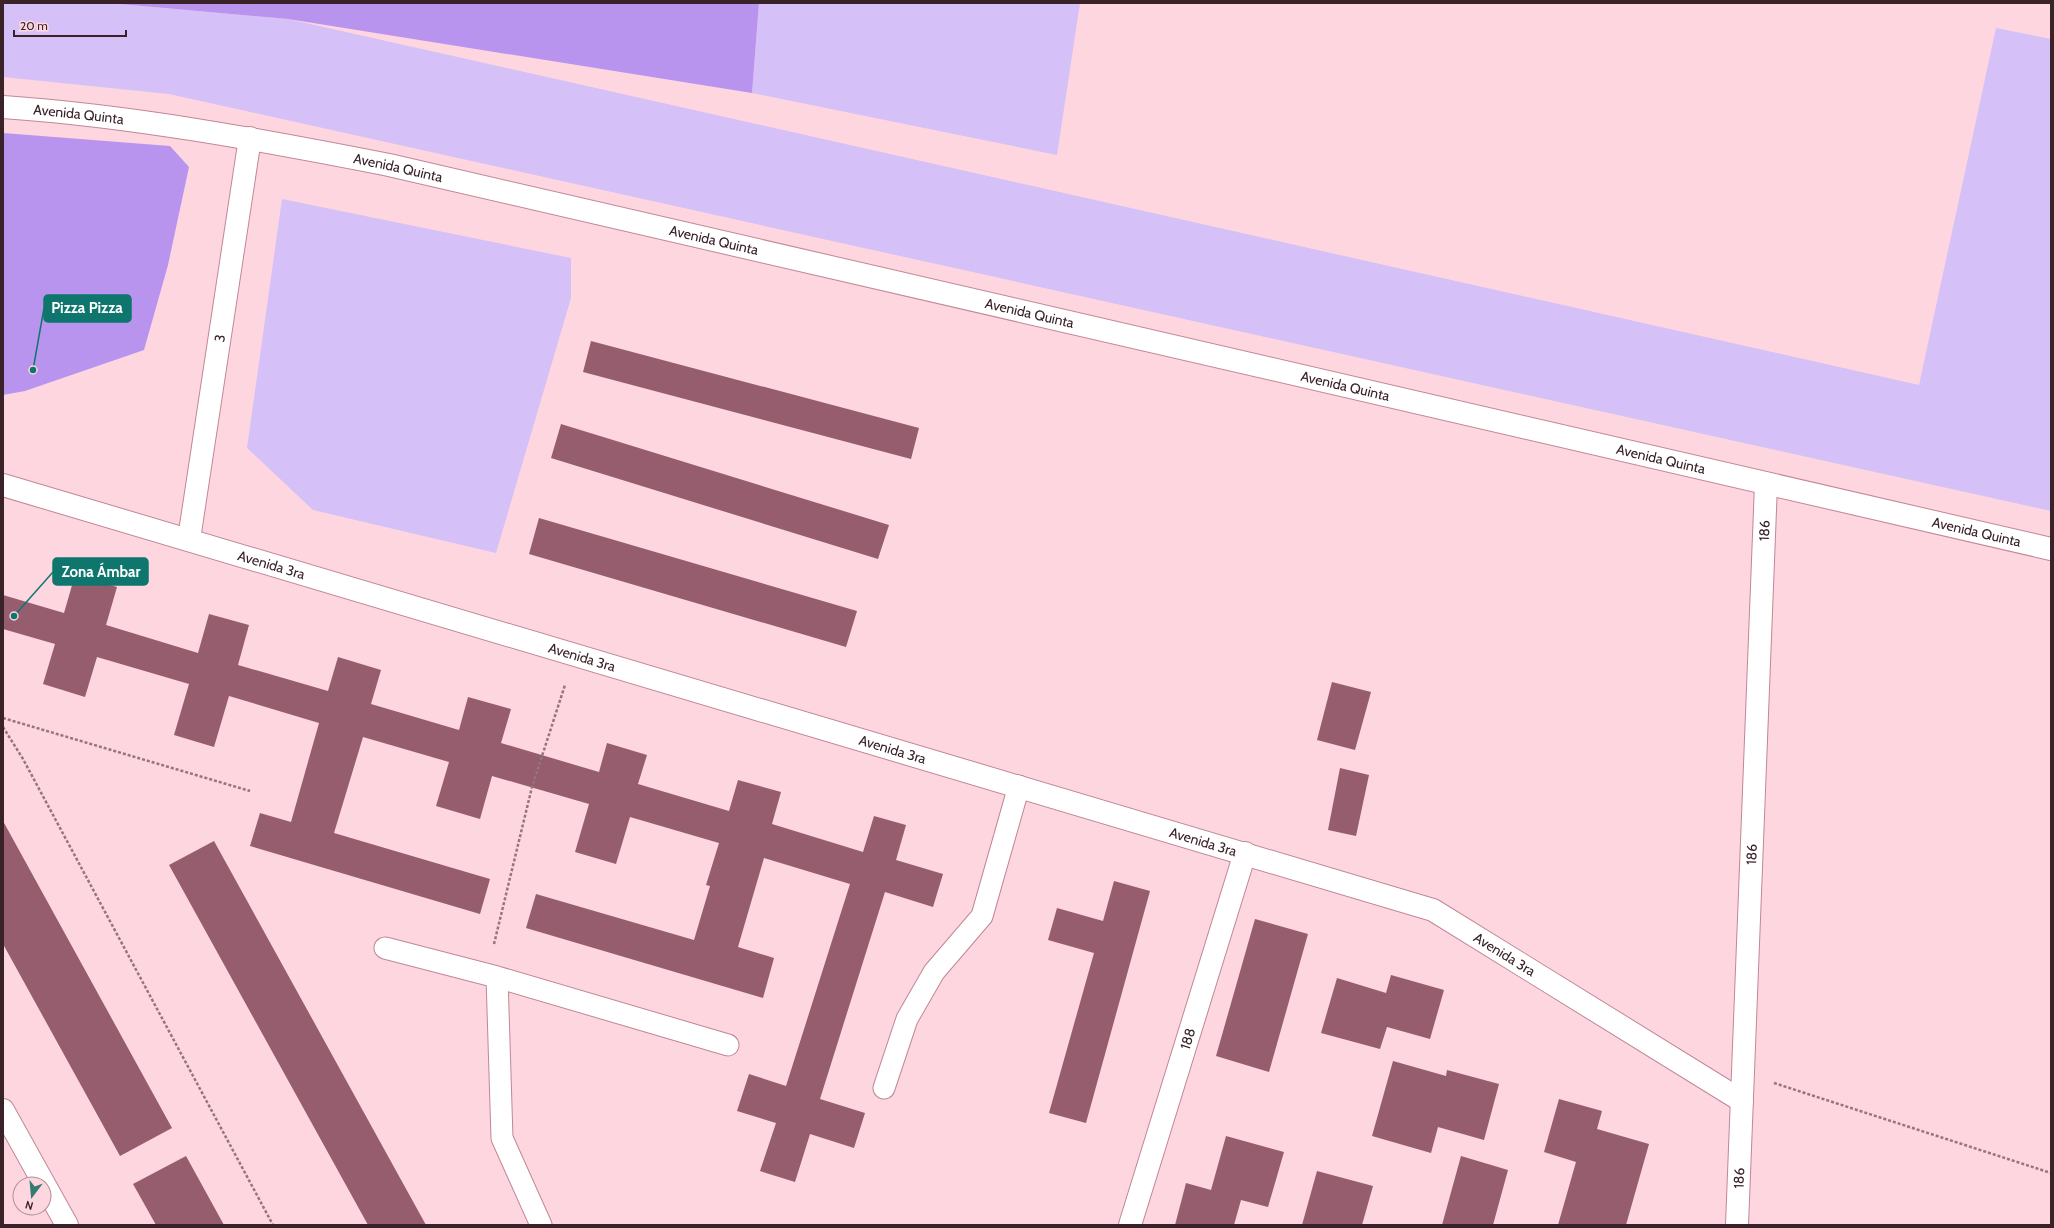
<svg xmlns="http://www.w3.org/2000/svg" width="2054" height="1228" font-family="Cabin,sans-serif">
<rect width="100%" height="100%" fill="#fdd6df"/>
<path fill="#d5c0f7" d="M3,3h106l179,16 1631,366 77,-357 55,11v472l-1882,-417 -166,-17z
M759,3h321l-23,152 -305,-62z
M282,199l289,59v40l-75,255 -183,-43 -66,-62z"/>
<path fill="#b994ef" d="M109,3h650l-7,90 -464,-74z
M3,133l167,13 19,21 -21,98 -24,85 -119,41 -22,4z"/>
<path fill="#955d6d" d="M591,341l328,87 -8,31 -328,-87z
M561,424l328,101 -11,34 -327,-101z
M539,518l318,93 -11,36 -317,-93z
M75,575l42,12 -11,38 92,28 11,-39 40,11 -11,40 90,26 10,-34 43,13 -10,34 88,26 9,-33 43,12 -10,34 98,29 8,-29 40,12 -9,29 91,27 9,-31 43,12 -9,32 91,28 11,-36 32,9 -10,35 47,14 -10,33 -48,-15 -65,207 45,14 -11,35 -44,-14 -15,48 -35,-11 16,-48 -39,-12 12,-37 37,12 64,-202 -86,-26 -26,89 36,11 -11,40 -237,-70 10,-34 158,46 16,-54 -4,-1 13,-42 -89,-26 -14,47 -41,-12 14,-48 -97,-28 -12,43 -44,-13 13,-44 -86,-25 -29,96 156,46 -10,35 -230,-68 10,-33 31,9 28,-99 -90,-27 -15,51 -40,-12 15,-51 -92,-27 -12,40 -42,-13 12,-40 -52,-15v-34l61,18z
M1332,682l39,10 -16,58 -38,-10z
M1340,768l29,7 -13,61 -28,-6z
M3,821l169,307 -52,28 -117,-212z
M214,841l212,384h-58l-199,-360z
M1114,881l36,10 -64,232 -37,-10 45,-160 -46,-13 9,-32 46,13z
M1255,919l53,15 -39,138 -53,-16z
M1391,975l53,15 -14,49 -43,-12 -7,22 -59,-16 16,-55 49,15z
M1393,1061l53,15 1,-6 52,14 -15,56 -46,-13 -7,26 -59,-17z
M1559,1099l43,12 -5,18 52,15 -23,81h-68l18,-63 -32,-10z
M1226,1136l58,16 -16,55 -27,-7 -7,25h-59l11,-42 25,7z
M186,1156l38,69h-68l-23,-41z
M1461,1156l47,14 -15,55h-51z
M1317,1171l56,15 -11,39h-60z"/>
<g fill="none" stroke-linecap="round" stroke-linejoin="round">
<g stroke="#c18796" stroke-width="23">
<path id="service" d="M385,948l112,29 231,68
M497,977l5,161 39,87
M884,1088l23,-69 27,-47 48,-56 37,-130"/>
</g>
<g stroke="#c18796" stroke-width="24">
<g id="minor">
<path id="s1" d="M3,485l1430,425 309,191"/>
<path id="s2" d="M189,539l61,-401"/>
<path d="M3,1110l64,115"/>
<path id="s3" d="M1130,1225l115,-372"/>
</g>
</g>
<g stroke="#c18796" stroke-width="24">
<g id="tertiary">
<path id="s4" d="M1737,1225l29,-741"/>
</g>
</g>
<g stroke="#c18796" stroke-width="24">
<g id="secondary">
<path id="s5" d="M3,107c130,9 258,33 386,58l1662,384"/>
</g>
</g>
<path stroke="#94767d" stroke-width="2.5" stroke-dasharray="3 2" stroke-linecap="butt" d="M3,718l247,73
M3,727l20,32 250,466
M494,944l38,-157 33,-102
M1774,1083l277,90"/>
<use href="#service" stroke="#fff" stroke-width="21"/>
<use href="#minor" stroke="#fff" stroke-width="22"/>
<use href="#tertiary" stroke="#fff" stroke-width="22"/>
<use href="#secondary" stroke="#fff" stroke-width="22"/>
</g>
<g text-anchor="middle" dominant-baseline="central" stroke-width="4" stroke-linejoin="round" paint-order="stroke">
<g font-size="14" fill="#392228" stroke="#fdd6df">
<text stroke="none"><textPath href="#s5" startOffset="76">Avenida Quinta</textPath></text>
<text stroke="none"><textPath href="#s5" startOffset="400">Avenida Quinta</textPath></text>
<text stroke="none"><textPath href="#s5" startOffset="724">Avenida Quinta</textPath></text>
<text stroke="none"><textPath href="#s5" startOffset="1048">Avenida Quinta</textPath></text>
<text stroke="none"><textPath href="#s2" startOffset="203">3</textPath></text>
<text stroke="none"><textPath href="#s5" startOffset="1372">Avenida Quinta</textPath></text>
<text stroke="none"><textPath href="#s5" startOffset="1696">Avenida Quinta</textPath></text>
<text stroke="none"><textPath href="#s4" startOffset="695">186</textPath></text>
<text stroke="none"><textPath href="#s5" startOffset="2020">Avenida Quinta</textPath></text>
<text stroke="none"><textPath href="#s1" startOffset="280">Avenida 3ra</textPath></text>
<text stroke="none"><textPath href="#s1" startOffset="604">Avenida 3ra</textPath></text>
<text stroke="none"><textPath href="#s1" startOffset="928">Avenida 3ra</textPath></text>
<text stroke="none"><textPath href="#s1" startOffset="1252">Avenida 3ra</textPath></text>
<text stroke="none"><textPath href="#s4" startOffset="371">186</textPath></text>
<text stroke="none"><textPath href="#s1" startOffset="1576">Avenida 3ra</textPath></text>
<text stroke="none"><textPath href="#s3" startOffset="195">188</textPath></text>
<text stroke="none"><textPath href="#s4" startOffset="47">186</textPath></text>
</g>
</g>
<path fill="none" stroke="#0f766e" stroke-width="1.5" d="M33 370L44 308M14 616L53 572"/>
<g fill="#0f766e" stroke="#fdd6df" stroke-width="1.5">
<circle cx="33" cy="370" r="4"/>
<circle cx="14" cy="616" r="4"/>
</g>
<g fill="#0f766e" stroke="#0f766e" stroke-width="1.5">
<rect x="44" y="295" width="87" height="27" rx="4"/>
<rect x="53" y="558" width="95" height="27" rx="4"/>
</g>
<g font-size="15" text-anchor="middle" font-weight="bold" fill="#fff">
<text x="87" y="313">Pizza Pizza</text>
<text x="101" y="577">Zona Ámbar</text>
</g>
<rect width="2054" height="1228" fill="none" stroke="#392228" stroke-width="8"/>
<g transform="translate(32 1196) rotate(196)"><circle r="19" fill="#fdd6df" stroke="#af8e96"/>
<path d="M0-3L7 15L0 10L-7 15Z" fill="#357b70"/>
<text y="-6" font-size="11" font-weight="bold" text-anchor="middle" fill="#392228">N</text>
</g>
<path d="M14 30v6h112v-6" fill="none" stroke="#392228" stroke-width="2"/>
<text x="20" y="30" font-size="12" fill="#392228" stroke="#fdd6df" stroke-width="3" paint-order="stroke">20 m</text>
</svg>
